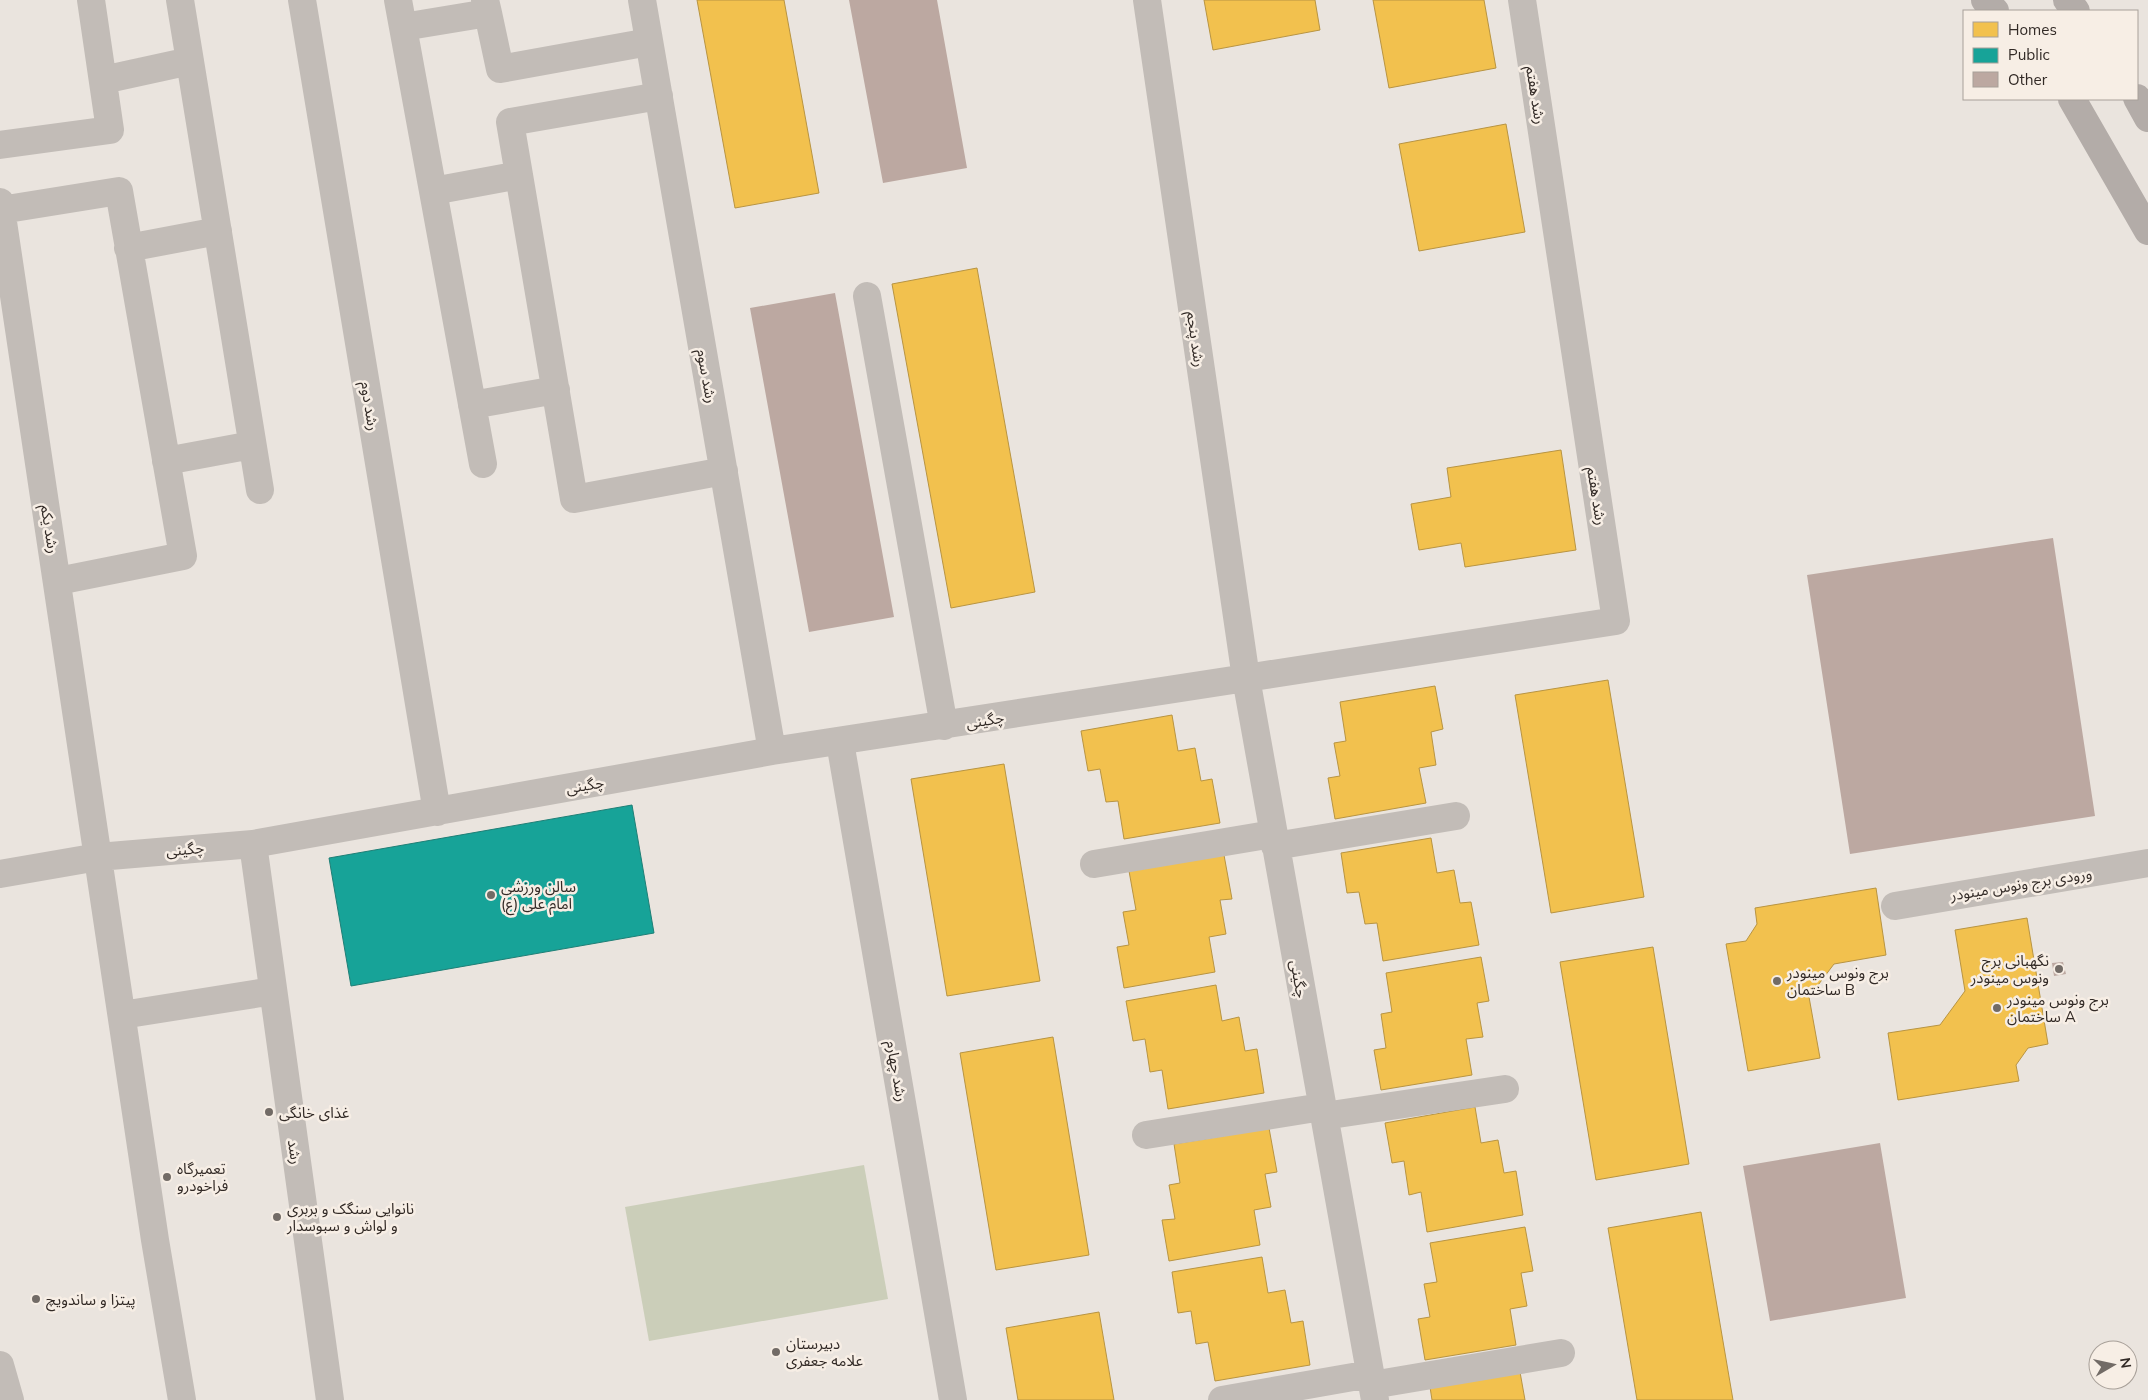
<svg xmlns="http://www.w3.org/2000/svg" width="2148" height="1400" font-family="Mulish,'Noto Sans Arabic',sans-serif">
<rect width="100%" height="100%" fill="#eae4de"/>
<path fill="#cbceb9" d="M864,1165l24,134 -239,42 -24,-134z"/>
<path fill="#f2c14e" stroke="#b89442" d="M697,0h87l35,193 -84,15z
M1204,0h111l5,30 -107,20z
M1373,0h111l12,68 -107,20z
M1506,124l19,108 -106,19 -20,-107z
M977,268l58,324 -84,16 -59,-324z
M1561,450l15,100 -111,17 -4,-24 -42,7 -8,-46 40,-7 -4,-29z
M1608,680l36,217 -93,16 -36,-218z
M1435,686l8,43 -12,3 5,33 -17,3 7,35 -91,16 -7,-41 12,-2 -6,-33 12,-2 -6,-39z
M1172,715l6,36 17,-3 6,33 11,-2 8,44 -96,16 -6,-38 -12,1 -6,-33 -12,2 -7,-40z
M1004,764l36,217 -93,15 -36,-217z
M1431,838l6,35 17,-3 6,33 11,-1 8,43 -96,16 -6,-38 -12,1 -6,-32 -12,1 -6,-40z
M1224,855l8,44 -12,1 6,34 -17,3 6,35 -91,16 -7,-41 12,-2 -6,-33 13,-2 -7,-39z
M1876,888l10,67 -52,9 -25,33 11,61 -72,13 -22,-127 20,-3 11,-17 -2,-16z
M2027,918l21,126 -20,4 -12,17 3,16 -121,19 -10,-67 52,-8 25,-34 -10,-61z
M1653,947l36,217 -93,16 -36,-218z
M1481,957l8,44 -12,2 6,34 -17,2 6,36 -91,15 -7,-40 12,-2 -5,-34 11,-2 -6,-39z
M1216,985l6,36 17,-4 6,34 12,-2 7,44 -96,16 -6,-39 -12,2 -5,-33 -12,2 -7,-40z
M1053,1037l36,218 -93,15 -36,-217z
M1475,1107l6,36 17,-3 6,33 12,-2 7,44 -96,17 -6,-40 -12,3 -5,-34 -12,2 -7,-40z
M1269,1128l8,44 -12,2 6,33 -17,3 6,35 -91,16 -7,-41 13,-1 -6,-34 11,-2 -6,-39z
M1701,1212l32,188h-96l-29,-172z
M1525,1227l8,44 -12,2 6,33 -17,3 6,36 -91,15 -7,-41 12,-2 -6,-33 13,-2 -7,-39z
M1262,1257l6,36 17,-3 6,33 12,-2 7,44 -95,16 -7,-39 -12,2 -5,-33 -13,2 -6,-41z
M1099,1312l15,88h-96l-12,-72z
M1520,1372l5,28h-93l-2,-13z"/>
<path fill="#17a398" stroke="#1f7f76" d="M632,805l22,128 -303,53 -22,-128z"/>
<path fill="#bca8a1" d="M849,0h88l30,168 -84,15z
M835,293l59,324 -85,15 -59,-324z
M2053,538l42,278 -245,38 -43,-279z
M2063,962l3,12 -12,2 -2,-13z
M1880,1143l26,155 -136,23 -27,-155z"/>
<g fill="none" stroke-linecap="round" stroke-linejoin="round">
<path stroke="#c2bcb7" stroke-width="28" d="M180,0l80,490
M302,0l135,812
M398,0l85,464
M642,0l130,751
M1147,0l99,678 370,-57 -94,-621
M488,13l12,56 149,-27
M403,27l85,-14 -3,-13
M103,80l87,-19
M659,96l-149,26 64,377 150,-28
M0,145l110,-15 -19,-130
M433,191l86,-16
M0,202l155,1038 27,160
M1,210l118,-19 64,365 -125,25
M128,248l90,-17
M867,296l77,430
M472,405l84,-15
M166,461l86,-16
M840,742l113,658
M253,844l77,556
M1275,846l181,-30
M1094,864l179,-30
M0,874l98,-17 155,-13 519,-93 474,-73 129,722
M1895,906l253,-43
M122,1015l151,-24
M1324,1116l181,-27
M1146,1135l176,-28
M1372,1385l189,-32
M1222,1400l148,-26"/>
<path stroke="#c2bcb7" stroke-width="28" d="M0,1365l10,35"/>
<path stroke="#b3aca8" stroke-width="28" d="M1985,0l10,11
M2067,0l9,11
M2137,98l11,20
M2072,99l76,132"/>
</g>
<g fill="#726b66" stroke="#f7eee5" stroke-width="2">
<circle cx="491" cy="895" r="5"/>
<circle cx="2059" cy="969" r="5"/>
<circle cx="1777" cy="981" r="5"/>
<circle cx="1997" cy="1008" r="5"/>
<circle cx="269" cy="1112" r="5"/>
<circle cx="167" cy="1177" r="5"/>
<circle cx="277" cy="1217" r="5"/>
<circle cx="36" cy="1299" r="5"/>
<circle cx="776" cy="1352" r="5"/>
</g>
<g text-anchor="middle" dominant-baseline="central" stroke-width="5" stroke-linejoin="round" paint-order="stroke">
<g font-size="15" fill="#322a26" stroke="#f7eee5">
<text transform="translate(1536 95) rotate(81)">رشد هفتم</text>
<text transform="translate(1196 339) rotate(82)">رشد پنجم</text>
<text transform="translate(707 376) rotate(80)">رشد سوم</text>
<text transform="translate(370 406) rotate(81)">رشد دوم</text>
<text transform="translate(1597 496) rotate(81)">رشد هفتم</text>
<text transform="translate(50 529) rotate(81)">رشد یکم</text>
<text transform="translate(985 720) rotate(-9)">چگینی</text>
<text transform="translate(585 785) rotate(-10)">چگینی</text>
<text transform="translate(185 849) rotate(-5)">چگینی</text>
<text transform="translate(2021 884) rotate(-9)">ورودی برج ونوس مینودر</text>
<text transform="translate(1299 979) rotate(80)">چگینی</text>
<text transform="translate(897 1071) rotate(80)">رشد چهارم</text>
<text transform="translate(295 1152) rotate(82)">رشد</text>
</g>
<g font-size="15" fill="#322a26" stroke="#f7eee5" text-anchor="start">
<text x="501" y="886">سالن ورزشی<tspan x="501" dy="17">امام علی (ع)</tspan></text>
<text x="2049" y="960" text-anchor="end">نگهبانی برج<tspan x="2049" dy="17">ونوس مینودر</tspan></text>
<text x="1787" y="972">برج ونوس مینودر<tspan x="1787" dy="17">ساختمان B</tspan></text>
<text x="2007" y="999">برج ونوس مینودر<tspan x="2007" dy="17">ساختمان A</tspan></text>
<text x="279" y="1112">غذای خانگی</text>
<text x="177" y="1168">تعمیرگاه<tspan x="177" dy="17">فراخودرو</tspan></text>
<text x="287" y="1208">نانوایی سنگک و بربری<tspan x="287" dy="17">و لواش و سبوسدار</tspan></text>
<text x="46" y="1299">پیتزا و ساندویچ</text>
<text x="786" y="1343">دبیرستان<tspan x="786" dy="17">علامه جعفری</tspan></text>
</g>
</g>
<rect x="1963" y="10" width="175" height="90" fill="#f7eee5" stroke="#a8a099"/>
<rect x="1973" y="22" width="25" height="15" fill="#f2c14e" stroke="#a8a099"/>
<text x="2008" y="35" font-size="15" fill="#322a26">Homes</text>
<rect x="1973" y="48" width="25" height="15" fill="#17a398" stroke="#a8a099"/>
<text x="2008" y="60" font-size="15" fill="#322a26">Public</text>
<rect x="1973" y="72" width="25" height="15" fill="#bca8a1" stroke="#a8a099"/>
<text x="2008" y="85" font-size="15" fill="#322a26">Other</text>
<g transform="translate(2113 1365) rotate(81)"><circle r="24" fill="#f7eee5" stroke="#a8a099"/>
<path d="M0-4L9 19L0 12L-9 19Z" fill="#726b66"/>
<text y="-8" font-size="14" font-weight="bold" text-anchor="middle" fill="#322a26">N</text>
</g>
</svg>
